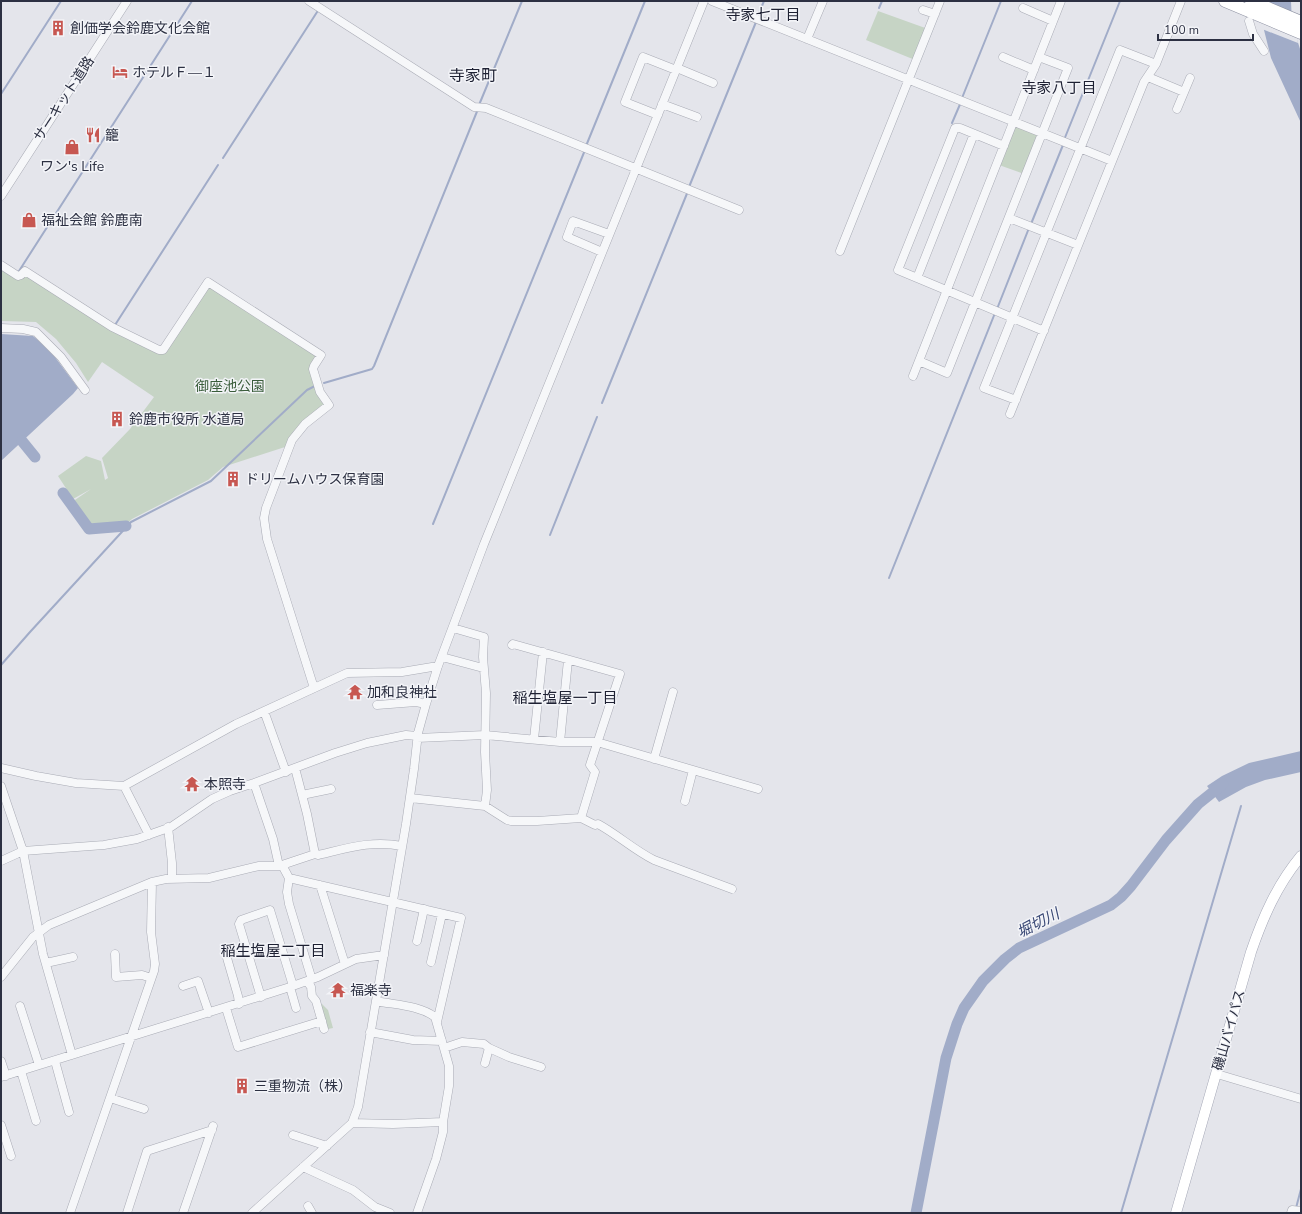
<svg xmlns="http://www.w3.org/2000/svg" width="1302" height="1214" font-family="'Nunito Sans','Noto Sans JP',sans-serif">
<rect width="100%" height="100%" fill="#e4e5eb"/>
<path fill="#c6d4c5" d="M878,11l50,18 -13,31 -49,-20z
M1019,127l18,6 2,5 -15,36 -25,-9 15,-37z
M1,268l26,7 132,78 47,-66 5,-1 106,68 -6,12 13,37 -1,2 -29,26 -9,16 -62,20 -15,13 -76,39 -7,6 -3,-2 -6,2 -27,2 -17,-25 19,-13 -18,10 -15,-23 28,-20 15,5 4,19 3,-2 -6,-20 28,-29 24,-32 -52,-35 -14,20 -12,-19 -20,-24 -20,-17 -35,-1z
M322,1004l6,6 5,18 -5,1 -7,-24z"/>
<path fill="#a1acc8" d="M1261,1h30l1,23 9,28v71l-30,-65 -7,-28z
M1,334l32,2 16,13 29,39 -5,6 -72,67z
M1301,751v21l-36,8 -19,7 -27,15 -12,-16 15,-10 27,-13z"/>
<path fill="#e4e5eb" d="M1259,1l37,30 2,12 -36,-14z"/>
<g fill="none" stroke-linecap="round" stroke-linejoin="round">
<path stroke="#a1acc8" stroke-width="2" d="M879,8l3,-7
M757,18l7,-17
M1,94l60,-93
M962,98l39,-97
M479,105l43,-104
M952,123l9,-21
M1064,140l56,-139
M586,146l59,-145
M223,158l96,-149
M689,187l67,-165
M1031,224l32,-79
M19,271l173,-270
M997,309l32,-81
M115,325l103,-160
M324,383l48,-14 2,-3 104,-257
M602,403l86,-212
M433,524l152,-374
M550,535l47,-118
M889,578l106,-265
M1,665l29,-33 101,-110 80,-41 96,-91 8,-4
M1296,1208l5,-19
M1121,1213l120,-407"/>
<path stroke="#a1acc8" stroke-width="11" d="M22,441l13,16
M63,493l26,36 37,-3
M916,1213l30,-155 11,-34 7,-16 19,-27 22,-22 14,-11 92,-43 10,-8 10,-11 35,-46 32,-36 25,-20"/>
<g stroke="#a9abb5" stroke-width="9">
<path id="minor" d="M309,1l165,106 12,1 253,102
M712,1l400,160
M1023,8l30,13
M923,10l12,4
M1249,21l4,13 11,17
M807,39l16,-38
M1003,57l31,13
M677,68l36,15
M1148,77l36,15
M662,104l35,13
M1177,109l13,-31
M658,115l-33,-13 18,-45 33,13
M1004,146l-44,-18h-5l-57,142 146,61
M1,196l126,-195
M1009,218l69,27
M840,251l100,-250
M602,252l-35,-15 6,-16 36,13
M1,265l17,11 3,-1 4,-4 87,56 47,23h4l45,-68 113,73 -7,11 -1,3 7,23 9,13 -24,19 -13,16 -26,68 -2,10 3,21 47,149
M917,278l57,-144
M1,328l22,1 13,3 25,25 24,33
M919,361l28,12 121,-305 -29,-11
M913,376l148,-375
M1016,400l-32,-12 136,-338 36,14
M1010,414l134,-332 12,-18 25,-63
M453,628l31,9 -1,20 3,36 -1,59 2,38 -2,16
M512,645l1,-1 107,30 -30,91 5,7 -14,46
M442,657l41,11
M377,705l39,-3 10,2
M264,711l22,61
M417,738l68,-3 75,7h37l161,47
M534,739l9,-87
M560,742l8,-82
M654,759l19,-67
M1,768l35,8 40,7 48,3 112,-62 111,-51 55,-1 36,-6
M295,768l12,46 8,40
M254,783l19,56 6,27
M1,786l22,65 20,103 29,101
M124,786l25,49
M302,795l29,-6
M410,798l75,8 22,14 4,1h26l44,-3 14,7 3,-1c20,11 36,26 56,36l78,29
M685,801l8,-31
M168,827l4,36v16
M1,861l22,-10 81,-6 33,-6 34,-12 41,-28 18,-8 24,-8 81,-30 32,-10 39,-8 11,1
M282,865l7,13 -2,14 2,12 23,76
M289,878l172,40 -24,104
M320,885l25,79
M417,941l7,-32
M115,954l1,23 26,-2 9,3
M227,958l11,38 1,8
M431,962l11,-48
M46,963l27,-6
M1,977l32,-40 16,-12 103,-43 14,-3 43,-1 50,-12h20l36,-12 3,1c30,-7 54,-15 84,-9
M307,981l4,6 1,9 4,5 8,28
M183,986l15,-5 11,32
M290,987l6,21
M261,997l-22,-73 2,-4 29,-10 23,76
M376,1001c19,4 43,4 59,16l14,49v20l-6,36v10l-7,27 -19,54
M20,1006l19,59
M226,1008l12,39 84,-26
M370,1032l43,8 29,1
M444,1048l18,-6 22,2 5,4 20,9 32,10
M1,1061l5,15
M55,1061l14,51
M485,1063l4,-15
M21,1071l15,50
M1217,1074l84,25
M1,1077l289,-90 28,-10 38,-18 28,-4
M110,1098l34,11
M352,1123l41,1 50,-2
M1,1125l10,31
M293,1135l34,11
M303,1167l50,23 22,17 15,6
M308,1206l4,7
M70,1213l84,-242 1,-7 -4,-32 1,-50
M127,1213l20,-62 65,-21
M183,1213l30,-87
M252,1213l100,-90 6,-16 48,-283 8,-55 4,-36 8,-29 12,-38 46,-122 220,-543
M1291,1213l1,-3 9,1"/>
</g>
<g stroke="#a4a7b6" stroke-width="11">
<path id="major" d="M1176,1213l75,-261c12,-35 26,-67 50,-96"/>
</g>
<g stroke="#8c90a1" stroke-width="13">
<path id="highway" d="M1225,1l76,32
M1251,1l50,21"/>
</g>
<use href="#minor" stroke="#f6f7f9" stroke-width="8"/>
<use href="#major" stroke="#fff" stroke-width="10"/>
<use href="#highway" stroke="#fff" stroke-width="12"/>
</g>
<defs>
<g id="building-bare" transform="scale(1.2)"><path d="M-4-6H4V6H1V3H-1V6H-4ZM-2.5-4.3h1.7v1.8h-1.7ZM.8-4.3h1.7v1.8H.8ZM-2.5-1h1.7V.8h-1.7ZM.8-1h1.7V.8H.8Z" fill="#c75751" stroke="#f3f4f8" stroke-width="2.5" paint-order="stroke"/></g>
<g id="hotel-bare" transform="scale(1.2)"><path d="M-6-4.5h1.5V1H6V5H4.5V3h-9V5H-6ZM-4 0a1.8 1.8 0 1 1 3.6 0ZM.5 0V-2.5h3Q6-2.5 6 0Z" fill="#c75751" stroke="#f3f4f8" stroke-width="2.5" paint-order="stroke"/></g>
<g id="restaurant-bare" transform="scale(1.2)"><path d="M-5-6h1v4h1v-4h1v4h1v-4h1v5L-1.5 .5V6h-2V.5L-5-1ZM5-6V6H3V1.5H1.5Q1.5-4 5-6Z" fill="#c75751" stroke="#f3f4f8" stroke-width="2.5" paint-order="stroke"/></g>
<g id="shop-bare" transform="scale(1.2)"><path d="M-5-2.5h2.3a2.7 3.5 0 0 1 5.4 0H5L5.5 6h-11ZM-1.5-2.5h3a1.5 2.3 0 0 0-3 0Z" fill="#c75751" stroke="#f3f4f8" stroke-width="2.5" paint-order="stroke"/></g>
<g id="temple-bare" transform="scale(1.2)"><path d="M0-6L5-2H3V0L6.5 2.5H4V6H1.5V3h-3V6H-4V2.5H-6.5L-3 0V-2H-5Z" fill="#c75751" stroke="#f3f4f8" stroke-width="2.5" paint-order="stroke"/></g>
</defs>
<g fill-rule="evenodd">
<use href="#building-bare" x="58" y="28"/>
<use href="#hotel-bare" x="120" y="72"/>
<use href="#restaurant-bare" x="93" y="135"/>
<use href="#shop-bare" x="72" y="147"/>
<use href="#shop-bare" x="29" y="220"/>
<use href="#building-bare" x="117" y="419"/>
<use href="#building-bare" x="233" y="479"/>
<use href="#temple-bare" x="355" y="692"/>
<use href="#temple-bare" x="192" y="784"/>
<use href="#temple-bare" x="338" y="990"/>
<use href="#building-bare" x="242" y="1086"/>
</g>
<g text-anchor="middle" dominant-baseline="central" stroke-width="3" stroke-linejoin="round" paint-order="stroke">
<g font-size="14" fill="#2c3042" stroke="#f3f4f8" text-anchor="start">
<text x="70" y="28">創価学会鈴鹿文化会館</text>
<text x="132" y="72">ホテルＦ―１</text>
<text x="105" y="135">籠</text>
<text x="72" y="166" text-anchor="middle">ワン's Life</text>
<text x="41" y="220">福祉会館 鈴鹿南</text>
<text x="129" y="419">鈴鹿市役所 水道局</text>
<text x="245" y="479">ドリームハウス保育園</text>
<text x="367" y="692">加和良神社</text>
<text x="204" y="784">本照寺</text>
<text x="350" y="990">福楽寺</text>
<text x="254" y="1086">三重物流（株）</text>
</g>
<g font-size="14" fill="#2c3042" stroke="#f3f4f8">
<text transform="translate(64 99) rotate(-57)">サーキット道路</text>
<text transform="translate(1229 1030) rotate(-74)">磯山バイパス</text>
</g>
<g font-size="14" fill="#3a5d3b" stroke="#f3f4f8">
<text x="230" y="386">御座池公園</text>
</g>
<g font-size="15" fill="#1e2133" stroke="#f3f4f8">
<text x="763" y="15">寺家七丁目</text>
<text x="1059" y="88">寺家八丁目</text>
<text x="565" y="698">稲生塩屋一丁目</text>
<text x="273" y="951">稲生塩屋二丁目</text>
</g>
<g font-size="15" font-style="italic" fill="#384774" stroke="#f3f4f8">
<text transform="translate(1038 923) rotate(-27)">堀切川</text>
</g>
<g font-size="16" fill="#1e2133" stroke="#f3f4f8">
<text x="473" y="76">寺家町</text>
</g>
</g>
<rect width="1302" height="1214" fill="none" stroke="#2c3042" stroke-width="4"/>
<path d="M1158 34v6h95v-6" fill="none" stroke="#2c3042" stroke-width="2"/>
<text x="1164" y="34" font-size="12" fill="#2c3042" stroke="#f3f4f8" stroke-width="3" paint-order="stroke">100 m</text>
</svg>
